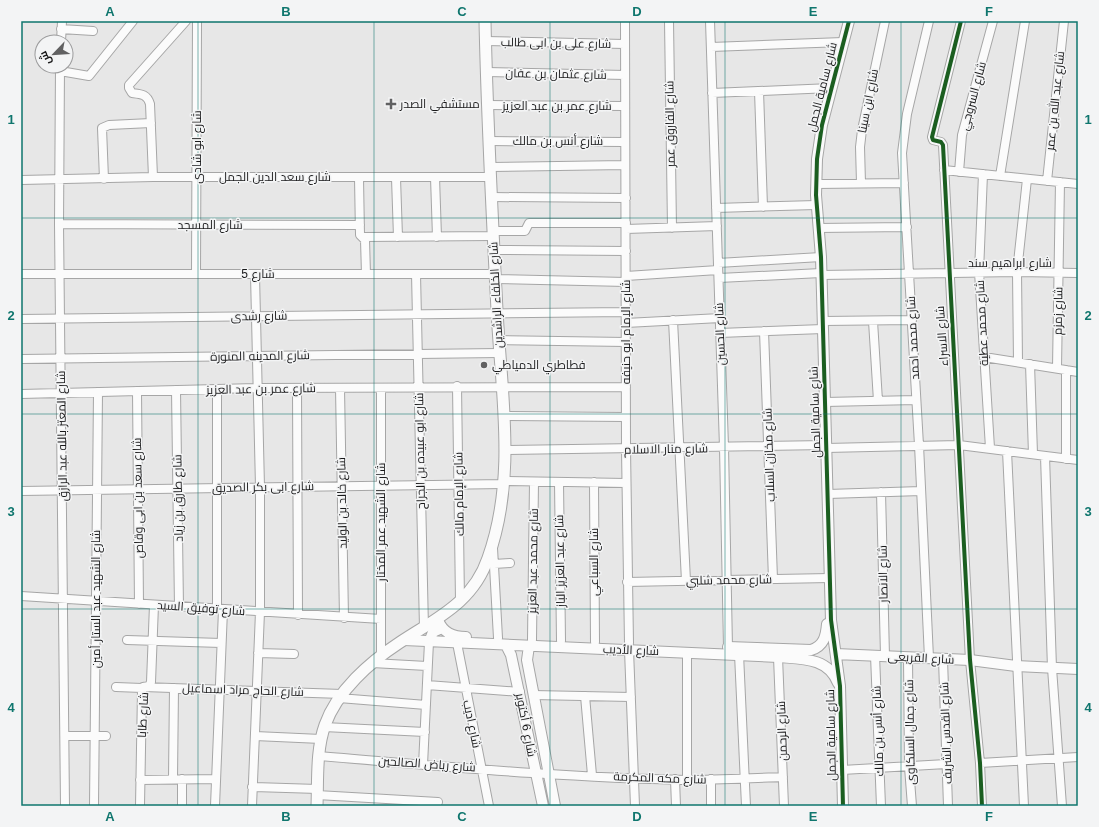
<svg xmlns="http://www.w3.org/2000/svg" width="1099" height="827" font-family="Helvetica,Cairo,sans-serif">
<rect width="100%" height="100%" fill="#e7e7e7"/>
<g fill="none" stroke-linecap="round" stroke-linejoin="round">
<g stroke="#a6a6a6" stroke-width="10">
<path id="minor" d="M625,21l1,428 3,194
M669,21l3,207
M710,21l14,426 4,200
M929,21l-22,93 -5,39 17,292 10,213
M961,21l-29,116 1,3 8,2 2,3 27,515 10,103 2,43
M61,29l32,2
M486,41l139,3
M61,42l1,-21
M711,47l132,-5
M60,66l-1,158 6,582
M60,71l29,5 44,-55
M487,72l138,3
M759,91l4,116
M712,93l119,-5
M489,105l136,1
M490,141l135,1
M491,167l134,-2
M944,170l134,14
M959,172l3,-37 31,-114
M983,174l-4,98 11,176
M1000,176l25,-155
M153,177l-3,-73c-3,-10 -9,-10 -18,-11l-3,-5v-3l57,-64
M435,177l2,60
M359,178l1,57 5,5 1,34
M396,178l2,59
M104,179l-2,-51 7,-3 42,-2
M21,180l132,-3h338
M1047,181l17,-160
M861,183l-1,-36 2,-17 23,-109
M816,184l88,-1
M492,197l134,1
M716,208l100,-3
M59,224l301,1
M818,228l89,-1
M626,229l91,-3
M493,231h32l4,-8h97
M363,237l130,-1
M494,250l132,1
M718,263l103,-6
M21,274h474
M196,274l1,-253
M416,274l8,354
M821,275l196,-3 61,1
M626,276l92,-6
M719,278l102,-5
M495,279l131,3
M21,319l605,-7
M673,320l13,261
M823,321l89,-1
M873,321l5,80
M626,323l94,-5
M764,331l9,248
M720,333l103,-4
M498,340l128,2
M984,357l94,15
M21,359l478,-6
M1018,362l-1,-90 10,-93
M1030,364l3,90
M1057,368l3,-186
M1066,370v89
M457,386l3,215
M297,388l1,227
M340,388l4,230
M176,390l3,217
M137,391l2,213
M21,394l237,-6 368,-1
M825,402l91,-2
M503,416l123,1
M826,448l133,-3 119,15
M505,450l321,-5
M1007,451l17,355
M1045,456l7,212 10,138
M505,481l121,2
M559,482l2,159
M594,482l1,160
M21,491l483,-7
M881,492l4,164
M828,494l93,-3
M493,548l5,90
M494,564l16,-1
M627,582l203,-4
M21,596l360,23
M217,609v-219
M127,640l94,3
M532,640l2,-158
M457,643l32,163
M629,650l6,156
M687,652v128
M258,653l36,1
M739,654l7,152
M875,655l6,151
M381,656v-268
M778,657l6,149
M908,657l1,110 3,39
M943,659l5,147
M372,663l55,3
M427,685l93,7
M116,687l26,1
M144,687l198,7
M533,695l98,2
M585,696l7,79
M339,698l87,7
M324,727l101,5
M65,736h41
M255,736l66,3
M319,756c122,10 245,22 368,24 32,0 64,-2 96,-3
M980,763l98,-6
M423,765l6,-123
M842,770l104,-6
M173,779l1,-91
M675,779l1,27
M711,779v27
M140,780l76,-1
M252,787l66,2
M317,795l121,7
M94,806l4,-414
M140,806l2,-115 1,-4 6,-1 2,-4 3,-77
M182,806v-27
M215,806l8,-196
M252,806l8,-194v-125l-5,-212"/>
</g>
<g stroke="#a6a6a6" stroke-width="12">
<path id="tertiary" d="M438,620c5,13 15,17 28,17
M404,640l374,17c23,2 50,0 60,26
M429,642l4,-10 9,-4
M506,645l5,10 32,151
M529,646l-2,14 28,146
M728,647l83,3c13,-4 15,-14 16,-26
M836,654l134,6 46,6 62,3
M843,806l-3,-120 -9,-66 -10,-363 -5,-62 1,-36 5,-34 27,-104"/>
</g>
<g stroke="#a6a6a6" stroke-width="13">
<path id="secondary" d="M317,806c1,-27 -1,-56 8,-81 12,-34 45,-63 74,-82 36,-24 74,-40 89,-85 29,-81 13,-164 9,-248 -5,-96 -10,-193 -12,-289"/>
</g>
<use href="#minor" stroke="#fbfbfb" stroke-width="8"/>
<use href="#tertiary" stroke="#fbfbfb" stroke-width="10"/>
<use href="#secondary" stroke="#fbfbfb" stroke-width="11"/>
<g stroke="#f3f4f5" stroke-width="6">
<path id="cycleway" d="M961,21l-29,116 1,3 8,2 2,3 27,515 10,103 2,43
M843,806l-3,-120 -9,-66 -10,-363 -5,-62 1,-36 5,-34 27,-104"/>
</g>
<use href="#cycleway" stroke="#1b5e20" stroke-width="4"/>
</g>
<path fill="none" stroke="#0f766e" stroke-width="1" stroke-opacity="0.55" d="M198,21v785M374,21v785M550,21v785M725,21v785M901,21v785M21,218h1057M21,414h1057M21,609h1057"/>
<g fill="#616162" stroke="#f3f4f5" stroke-width="1.5">
<path d="M389 98h4v4h4v4h-4v4h-4v-4h-4v-4h4z"/>
<circle cx="484" cy="365" r="4"/>
</g>
<g text-anchor="middle" dominant-baseline="central" stroke-width="3" stroke-linejoin="round" paint-order="stroke">
<g font-size="12" fill="#19191a" stroke="#f3f4f5">
<text transform="translate(556 43) rotate(1)">شارع على بن ابى طالب</text>
<text transform="translate(556 74) rotate(1)">شارع عثمان بن عفان</text>
<text transform="translate(822 87) rotate(-76)">شارع سامية الجمل</text>
<text transform="translate(973 96) rotate(-75)">شارع السروجي</text>
<text transform="translate(868 101) rotate(-79)">شارع ابن سينا</text>
<text transform="translate(1055 101) rotate(-84)">شارع عبد الله بن عمر</text>
<text x="557" y="106">شارع عمر بن عبد العزيز</text>
<text transform="translate(670 124) rotate(-91)">شارع الفاروق عمر</text>
<text x="558" y="141">شارع أنس بن مالك</text>
<text transform="translate(197 147) rotate(-90)">شارع ابو شادى</text>
<text x="275" y="177">شارع سعد الدين الجمل</text>
<text x="210" y="225">شارع المسجد</text>
<text x="1010" y="263">شارع ابراهيم سند</text>
<text x="258" y="274">شارع 5</text>
<text transform="translate(496 295) rotate(-93)">شارع الخلفاء الراشدين</text>
<text transform="translate(1058 311) rotate(-89)">شارع زمزم</text>
<text transform="translate(259 316) rotate(-1)">شارع رشدى</text>
<text transform="translate(982 323) rotate(-93)">شارع محمد عطية</text>
<text transform="translate(626 332) rotate(-90)">شارع الإمام ابو حنيفه</text>
<text transform="translate(720 334) rotate(-92)">شارع الحسين</text>
<text transform="translate(942 336) rotate(-94)">شارع الاسراء</text>
<text transform="translate(913 338) rotate(-93)">شارع محمد احمد</text>
<text transform="translate(260 356) rotate(-1)">شارع المدينه المنورة</text>
<text transform="translate(261 389) rotate(-1)">شارع عمر بن عبد العزيز</text>
<text transform="translate(815 412) rotate(-92)">شارع سامية الجمل</text>
<text transform="translate(62 436) rotate(-91)">شارع المعتز بالله عبد الرازق</text>
<text transform="translate(666 449) rotate(-1)">شارع منار الاسلام</text>
<text transform="translate(420 451) rotate(-91)">شارع ابو عبيده بن الجراح</text>
<text transform="translate(769 455) rotate(-92)">شارع مخازن السلاب</text>
<text transform="translate(263 487) rotate(-1)">شارع ابى بكر الصديق</text>
<text transform="translate(459 494) rotate(-91)">شارع الإمام مالك</text>
<text transform="translate(138 498) rotate(-91)">شارع سعد بن ابى وقاص</text>
<text transform="translate(178 498) rotate(-91)">شارع طارق بن زياد</text>
<text transform="translate(342 503) rotate(-91)">شارع خالد بن الوليد</text>
<text transform="translate(381 522) rotate(-90)">شارع الشهيد عمر المختار</text>
<text transform="translate(533 561) rotate(-89)">شارع محمد عبد العزيز</text>
<text transform="translate(560 561) rotate(-91)">شارع عبد العزيز الباز</text>
<text transform="translate(594 562) rotate(-90)">شارع السباعي</text>
<text transform="translate(883 574) rotate(-91)">شارع الانصار</text>
<text transform="translate(729 580) rotate(-1)">شارع محمد شلبي</text>
<text transform="translate(96 599) rotate(-90)">شارع الشهيد عبد الستار أمين</text>
<text transform="translate(201 608) rotate(4)">شارع توفيق السيد</text>
<text transform="translate(631 650) rotate(2)">شارع الأديب</text>
<text transform="translate(921 658) rotate(3)">شارع القريعى</text>
<text transform="translate(243 690) rotate(2)">شارع الحاج مراد اسماعيل</text>
<text transform="translate(143 715) rotate(-87)">شارع طابا</text>
<text transform="translate(472 724) rotate(78)">شارع اديب</text>
<text transform="translate(526 725) rotate(79)">شارع 6 أكتوبر</text>
<text transform="translate(782 731) rotate(-92)">شارع الرحمن</text>
<text transform="translate(878 731) rotate(-92)">شارع أنس بن مالك</text>
<text transform="translate(910 732) rotate(-91)">شارع جمال السلكاوى</text>
<text transform="translate(946 733) rotate(-92)">شارع القدس الشريف</text>
<text transform="translate(831 735) rotate(-91)">شارع سامية الجمل</text>
<text transform="translate(427 764) rotate(4)">شارع رياض الصالحين</text>
<text transform="translate(660 778) rotate(2)">شارع مكه المكرمة</text>
</g>
<g font-size="12" fill="#19191a" stroke="#f3f4f5" text-anchor="start">
<text x="400" y="104">مستشفي الصدر</text>
<text x="492" y="365">فطاطري الدمياطي</text>
</g>
</g>
<rect width="1099" height="827" fill="none" stroke="#f3f4f5" stroke-width="44"/>
<g transform="translate(54 54) rotate(245)"><circle r="19" fill="#f3f4f5" stroke="#9c9c9d"/>
<path d="M0-3L7 15L0 10L-7 15Z" fill="#616162"/>
<text y="-6" font-size="11" font-weight="bold" text-anchor="middle" fill="#19191a">ش</text>
</g>
<rect x="22" y="22" width="1055" height="783" fill="none" stroke="#0f766e" stroke-width="1.5"/>
<g font-size="13" text-anchor="middle" font-weight="bold" fill="#0f766e">
<text x="110" y="16">A</text>
<text x="286" y="16">B</text>
<text x="462" y="16">C</text>
<text x="637" y="16">D</text>
<text x="813" y="16">E</text>
<text x="989" y="16">F</text>
<text x="11" y="124">1</text>
<text x="1088" y="124">1</text>
<text x="11" y="320">2</text>
<text x="1088" y="320">2</text>
<text x="11" y="516">3</text>
<text x="1088" y="516">3</text>
<text x="11" y="712">4</text>
<text x="1088" y="712">4</text>
<text x="110" y="821">A</text>
<text x="286" y="821">B</text>
<text x="462" y="821">C</text>
<text x="637" y="821">D</text>
<text x="813" y="821">E</text>
<text x="989" y="821">F</text>
</g>
</svg>
